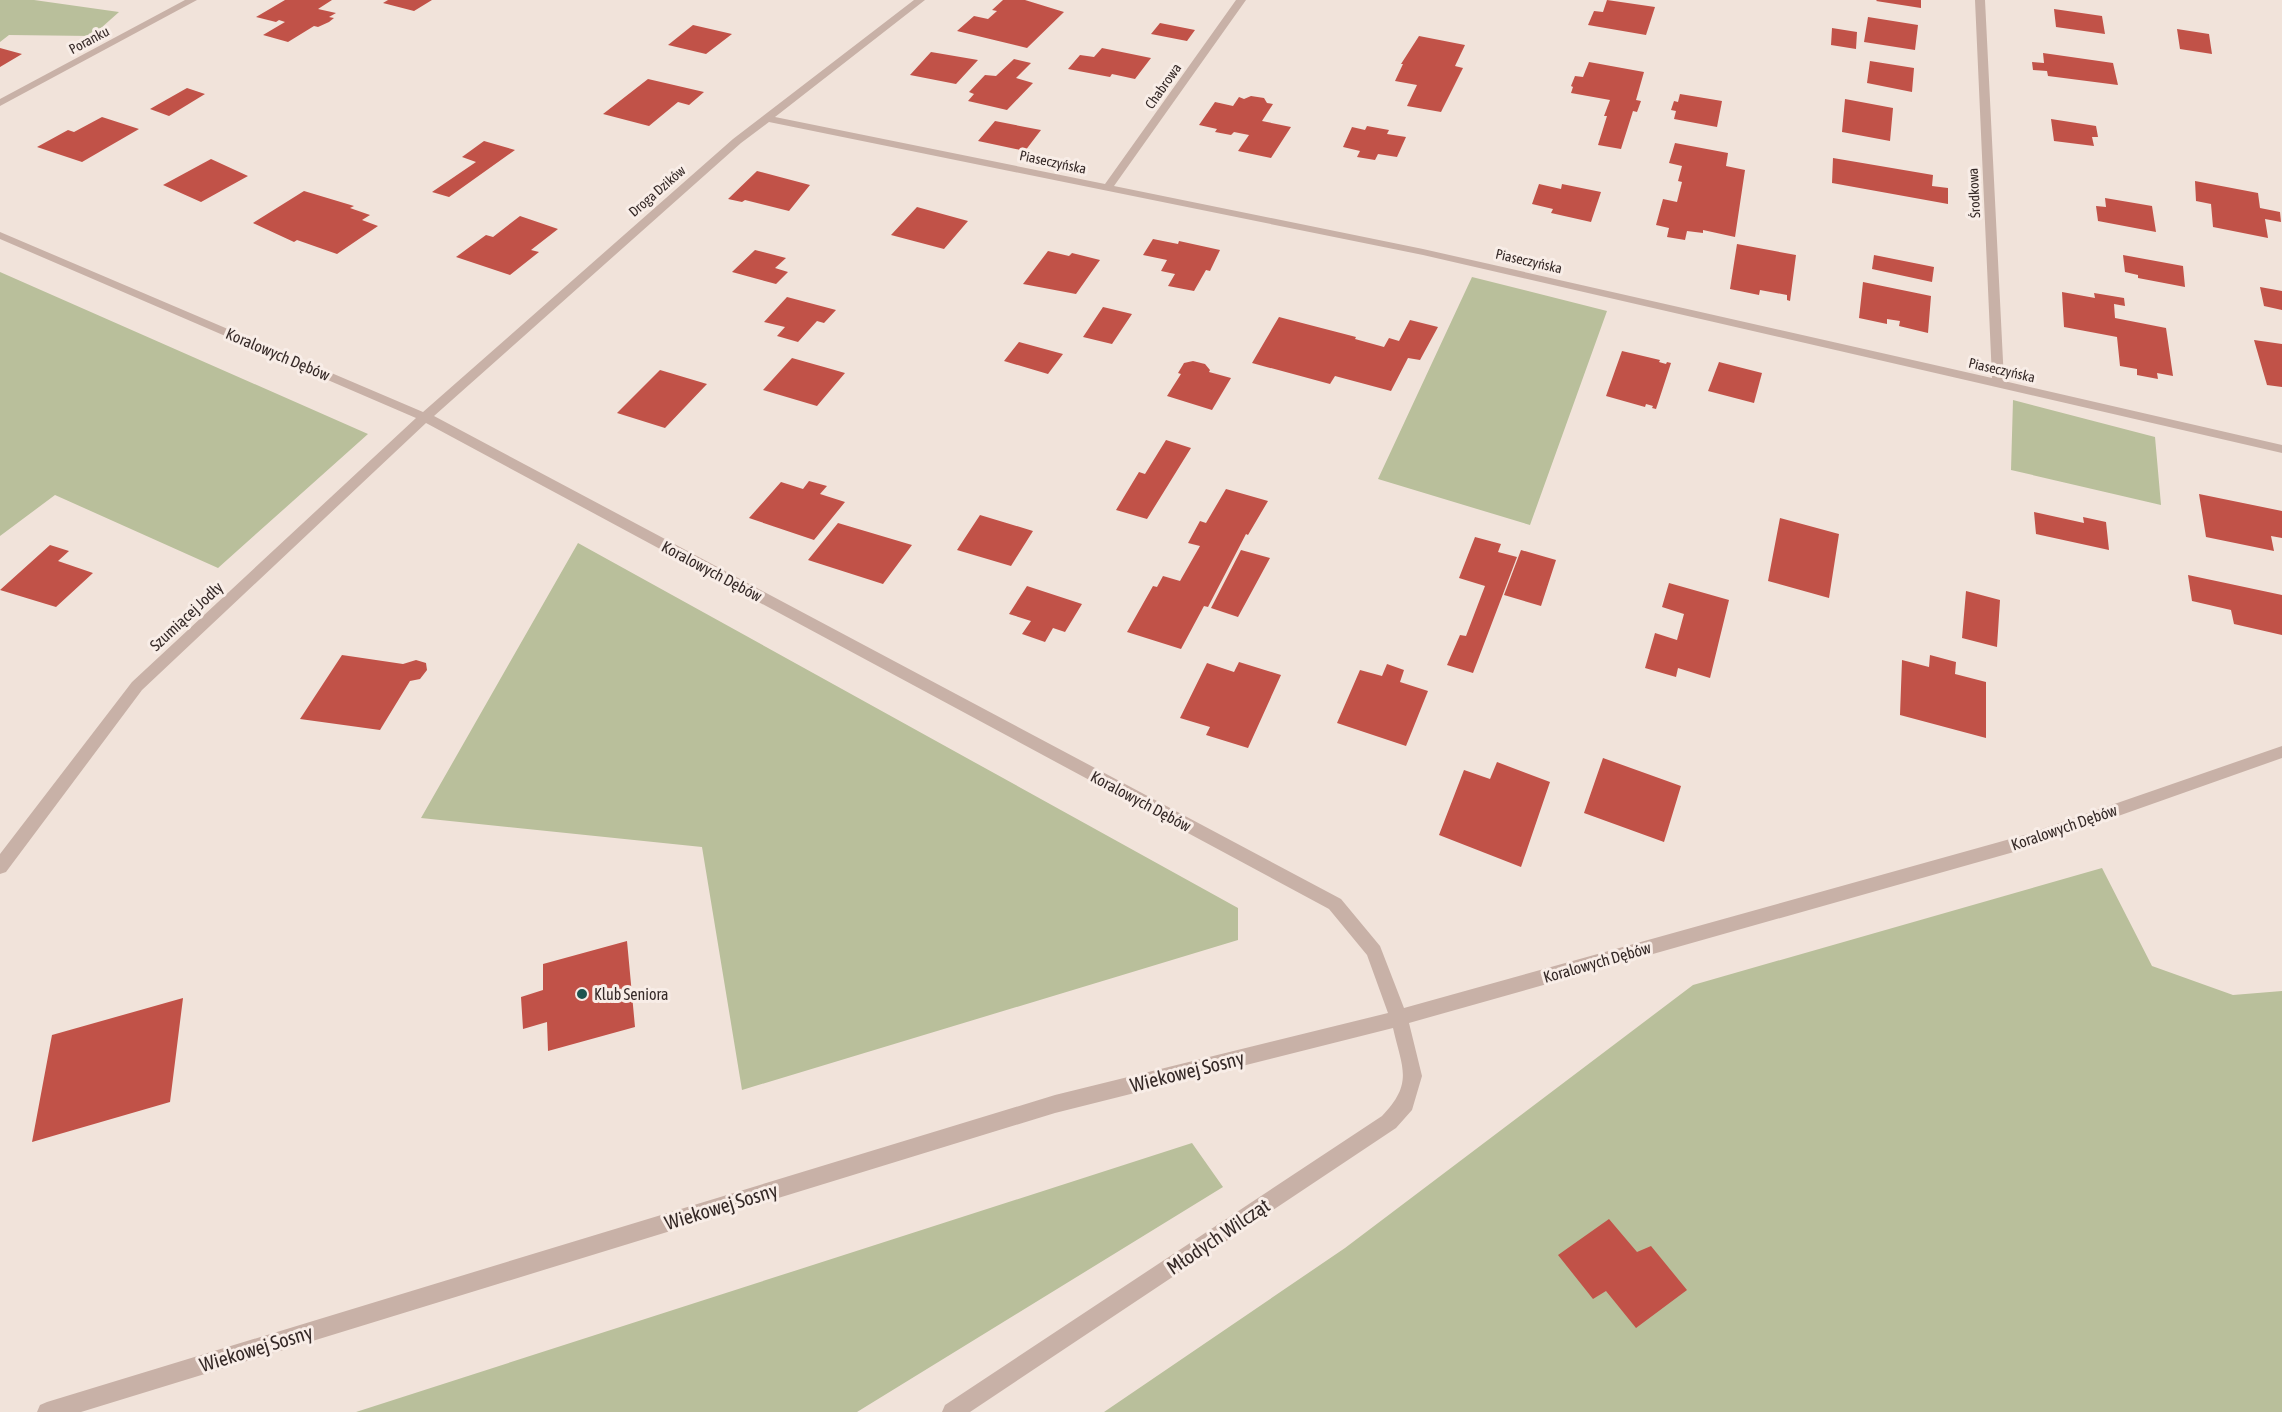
<svg xmlns="http://www.w3.org/2000/svg" width="2282" height="1412" font-family="'Asap Condensed',sans-serif">
<rect width="100%" height="100%" fill="#f1e3da"/>
<path fill="#b9bf9b" d="M0,0h34l85,12 -27,24 -83,-1 -9,7z
M0,272l368,162 -150,134 -163,-73 -55,41z
M1472,277l135,34 -77,214 -152,-46z
M2013,400l142,37 6,68 -150,-35z
M578,543l660,365v32l-496,150 -40,-243 -281,-29z
M2102,868l50,98 81,29 49,-4v421h-1178l241,-164 348,-263z
M1192,1143l31,44 -366,225h-501z"/>
<path fill="#c15248" d="M285,0h47l-14,9 18,4 -7,4 5,1 -5,4 -11,5 -4,-1 -26,16 -25,-7 22,-13 -6,-2 -3,2 -20,-5z
M388,0h44l-18,11 -31,-8z
M1003,0h22l39,12 -37,36 -70,-17 17,-15 14,3 9,-8 -5,-1z
M1607,0l48,7 -9,28 -58,-10 6,-14 9,1z
M1877,0h44v8l-45,-7z
M2054,9l48,7 3,18 -49,-7z
M1868,17l50,8 -3,25 -51,-8z
M1160,23l35,7 -8,11 -36,-7z
M693,25l39,9 -26,20 -38,-9z
M1832,28l25,4 -1,17 -25,-4z
M2177,29l32,5 3,20 -32,-5z
M1419,36l46,9 -10,21 8,2 -22,44 -34,-6 10,-21 -22,-4 8,-17h-2z
M0,48l22,6 -22,13z
M1102,48l49,10 -16,21 -23,-5 -2,3 -42,-8 12,-14 14,2z
M931,52l47,8 -22,24 -46,-9z
M2043,53l70,10 5,22 -70,-9 -1,-5 -14,-1 -1,-8 12,1z
M1014,59l17,4 -15,15 17,5 -26,27 -39,-9 6,-7 -5,-2 16,-17 11,1z
M1870,61l44,7 -2,24 -45,-9z
M1589,62l55,10 -8,28 5,1 -4,11 -4,-1 -12,38 -23,-4 9,-29h-3l6,-16 -39,-7 2,-6 -2,-1 4,-10 8,1z
M648,79l56,13 -15,13 -11,-3 -29,24 -46,-12z
M187,88l18,6 -36,22 -19,-7z
M1680,94l42,7 -5,26 -43,-8 2,-8 -5,-1 3,-9 4,1z
M1251,96l13,2 3,5 6,1 -11,17 29,6 -20,31 -33,-7 11,-16 -15,-3 -3,3 -16,-3 2,-3 -18,-4 16,-23 18,4 6,-9 5,2z
M1845,99l48,9 -3,33 -48,-9z
M102,117l37,12 -57,33 -45,-15 31,-17 6,2z
M2051,119l45,7 2,11h-6l2,9 -40,-5z
M995,121l30,6 16,3 -16,21 -47,-10z
M1367,126l22,4 -2,4 19,3 -9,20 -19,-3 -3,6 -18,-3 3,-6 -17,-4 9,-20 13,3z
M484,141l31,9 -66,47 -17,-5 44,-30 -14,-5z
M1675,143l53,10 -2,13 19,4 -10,67 -32,-7v3l-16,-2 -2,9 -18,-3 2,-9 -13,-3 7,-26 14,3 5,-20 -4,-1 4,-15 -13,-3z
M1833,158l100,17 -1,11 16,2v16l-116,-21z
M211,159l37,17 -47,26 -38,-17z
M757,171l53,14 -21,26 -44,-11 -3,2 -14,-3z
M2195,181l63,12 2,15 20,4 1,10 -16,-3 3,19 -55,-11 -2,-23 -15,-3z
M1539,184l22,5 1,-5 39,8 -10,30 -40,-9 2,-4 -21,-5z
M304,191l50,15 -4,2 20,7 -8,5 16,6 -41,28 -40,-14 -3,2 -41,-19z
M2105,198l47,8 4,26 -58,-11 -2,-15 10,1z
M917,207l51,14 -24,28 -53,-14z
M520,216l38,13 -27,21 8,2 -29,23 -54,-18 30,-22 7,2z
M1153,239l25,5 1,-3 41,9 -10,21 -4,-1 -12,21 -26,-5 7,-12 -14,-3 6,-11 -24,-5z
M1737,244l59,11 -6,46 -3,-1v-5l-27,-5 -1,5 -29,-6z
M755,250l31,8 -11,10 13,4 -12,12 -44,-12z
M1048,251l21,5 3,-3 28,7 -24,34 -53,-10z
M1874,255l60,12 -2,15 -60,-13z
M2123,255l60,11 2,21 -47,-9v-3l-13,-3z
M1863,282l68,14 -3,37 -29,-7 1,-5 -13,-2v5l-28,-6z
M2260,287l22,4v19l-18,-4z
M2062,292l33,6 -1,-5 30,5 1,8 -11,-2 1,14 51,10 7,48 -16,-3 1,6 -21,-4v-6l-17,-3 -3,-29 -53,-10z
M787,297l49,13 -12,13 -7,-2 -19,21 -21,-6 8,-9 -21,-5z
M1103,307l29,7 -20,30 -29,-7z
M1279,317l77,20 -1,2 29,8 5,-9 10,3 11,-21 28,7 -18,33 -12,-2 -17,33 -56,-15 -5,8 -78,-21z
M2254,340l28,4v43l-15,-2z
M1019,342l44,12 -15,20 -44,-13z
M1622,351l38,9 -1,2 7,2 1,-2 4,1 -15,46 -4,-1 1,-2 -7,-2 -1,3 -39,-11z
M792,358l32,9 21,6 -28,33 -54,-16z
M1193,361l12,3 5,6 -1,2 22,6 -19,32 -45,-14 14,-22 -3,-1 6,-10z
M1719,362l43,11 -8,30 -46,-12z
M660,370l47,14 -42,44 -48,-15z
M1166,440l25,8 -44,71 -31,-9 23,-38 6,2z
M809,481l18,5 -7,8 25,8 -31,38 -65,-22 32,-36 22,7z
M1226,489l42,12 -20,34 -2,-1 -38,73 -4,-1 -23,43 -54,-17 26,-46 4,1 6,-11 17,5 20,-35 -12,-3 12,-22 6,2z
M2199,494l83,17v27l-11,-2 3,15 -68,-14z
M2034,512l50,11 -1,-6 23,5 3,28 -73,-16z
M980,515l53,16 -22,35 -54,-16z
M1780,518l59,16 -10,64 -61,-17z
M838,523l74,22 -29,39 -75,-24z
M1475,537l26,7 -3,8 19,5 -44,116 -26,-8 13,-30 6,1 19,-50 -26,-8z
M50,545l19,6 -11,10 35,12 -37,34 -56,-17z
M1241,550l29,8 -32,59 -27,-9z
M1521,550l35,10 -15,46 -37,-11z
M2188,575l94,20v40l-48,-11 -3,-14 -39,-9z
M1669,583l60,17 -19,78 -32,-10 -2,9 -31,-9 10,-35 22,7 7,-26 -22,-7z
M1027,586l55,18 -17,28 -12,-4 -8,14 -23,-8 9,-13 -22,-7z
M1966,591l34,9 -3,47 -35,-9z
M342,655l61,9 13,-4 10,3 1,7 -7,9 -10,2 -30,49 -80,-11z
M1930,655l26,7 -1,12 31,8v56l-86,-23 2,-55 27,7z
M1239,662l42,13 -33,73 -42,-13 4,-8 -30,-9 27,-55 27,9z
M1387,664l17,6 -4,12 28,9 -22,55 -69,-23 23,-53 22,6z
M1603,758l78,28 -17,56 -80,-29z
M1497,762l53,20 -29,85 -82,-32 25,-65 26,9z
M627,941l8,86 -87,24 -1,-29 -24,7 -2,-32 22,-7v-26z
M183,998l-13,104 -138,40 20,-107z
M1609,1219l28,33 14,-6 36,44 -51,38 -30,-37 -13,8 -35,-44z"/>
<g fill="none" stroke-linecap="round" stroke-linejoin="round">
<path fill="#c8b1a7" fill-rule="evenodd" d="M185,0h12l-197,106v-7z
M914,0h11l-150,117 330,67 131,-184h10l-132,186 309,63 569,129 -17,-378h10l19,381 278,64v8l-859,-198 -654,-133 -28,21 -307,273 907,483 39,47 24,62 624,-174 254,-88v12l-254,90 -619,175 13,53 -10,34 -16,18 -426,284h-28l3,-7 437,-289c32,-33 20,-48 11,-88l-338,85 -974,299h-44l3,-7 7,-3 1008,-307 333,-82 -21,-58 -38,-46 -903,-486 -284,267 -136,182 -6,2v-20l132,-172 284,-264 -416,-179v-7l423,180 310,-273z"/>
</g>
<circle fill="#1e5550" stroke="#f8ede7" stroke-width="2" cx="582" cy="994" r="6"/>
<g text-anchor="middle" dominant-baseline="central" stroke-width="6" stroke-linejoin="round" paint-order="stroke">
<g font-size="14" fill="#352927" stroke="#f8ede7">
<text transform="translate(89 40) rotate(-28)">Poranku</text>
<text transform="translate(1163 86) rotate(-55)">Chabrowa</text>
<text transform="translate(1053 162) rotate(12)">Piaseczyńska</text>
<text transform="translate(657 191) rotate(-41)">Droga Dzików</text>
<text transform="translate(1974 193) rotate(-93)">Środkowa</text>
<text transform="translate(1529 261) rotate(13)">Piaseczyńska</text>
<text transform="translate(2002 370) rotate(13)">Piaseczyńska</text>
</g>
<g font-size="16" fill="#352927" stroke="#f8ede7">
<text transform="translate(278 354) rotate(23)">Koralowych Dębów</text>
<text transform="translate(712 571) rotate(28)">Koralowych Dębów</text>
<text transform="translate(186 616) rotate(-43)">Szumiącej Jodły</text>
<text transform="translate(1141 801) rotate(28)">Koralowych Dębów</text>
<text transform="translate(2064 827) rotate(-19)">Koralowych Dębów</text>
<text transform="translate(1597 962) rotate(-16)">Koralowych Dębów</text>
</g>
<g font-size="16" fill="#352927" stroke="#f8ede7" text-anchor="start">
<text x="594" y="994">Klub Seniora</text>
</g>
<g font-size="20" fill="#352927" stroke="#f8ede7">
<text transform="translate(1187 1071) rotate(-14)">Wiekowej Sosny</text>
<text transform="translate(721 1206) rotate(-17)">Wiekowej Sosny</text>
<text transform="translate(1218 1236) rotate(-34)">Młodych Wilcząt</text>
<text transform="translate(256 1348) rotate(-17)">Wiekowej Sosny</text>
</g>
</g>
</svg>
